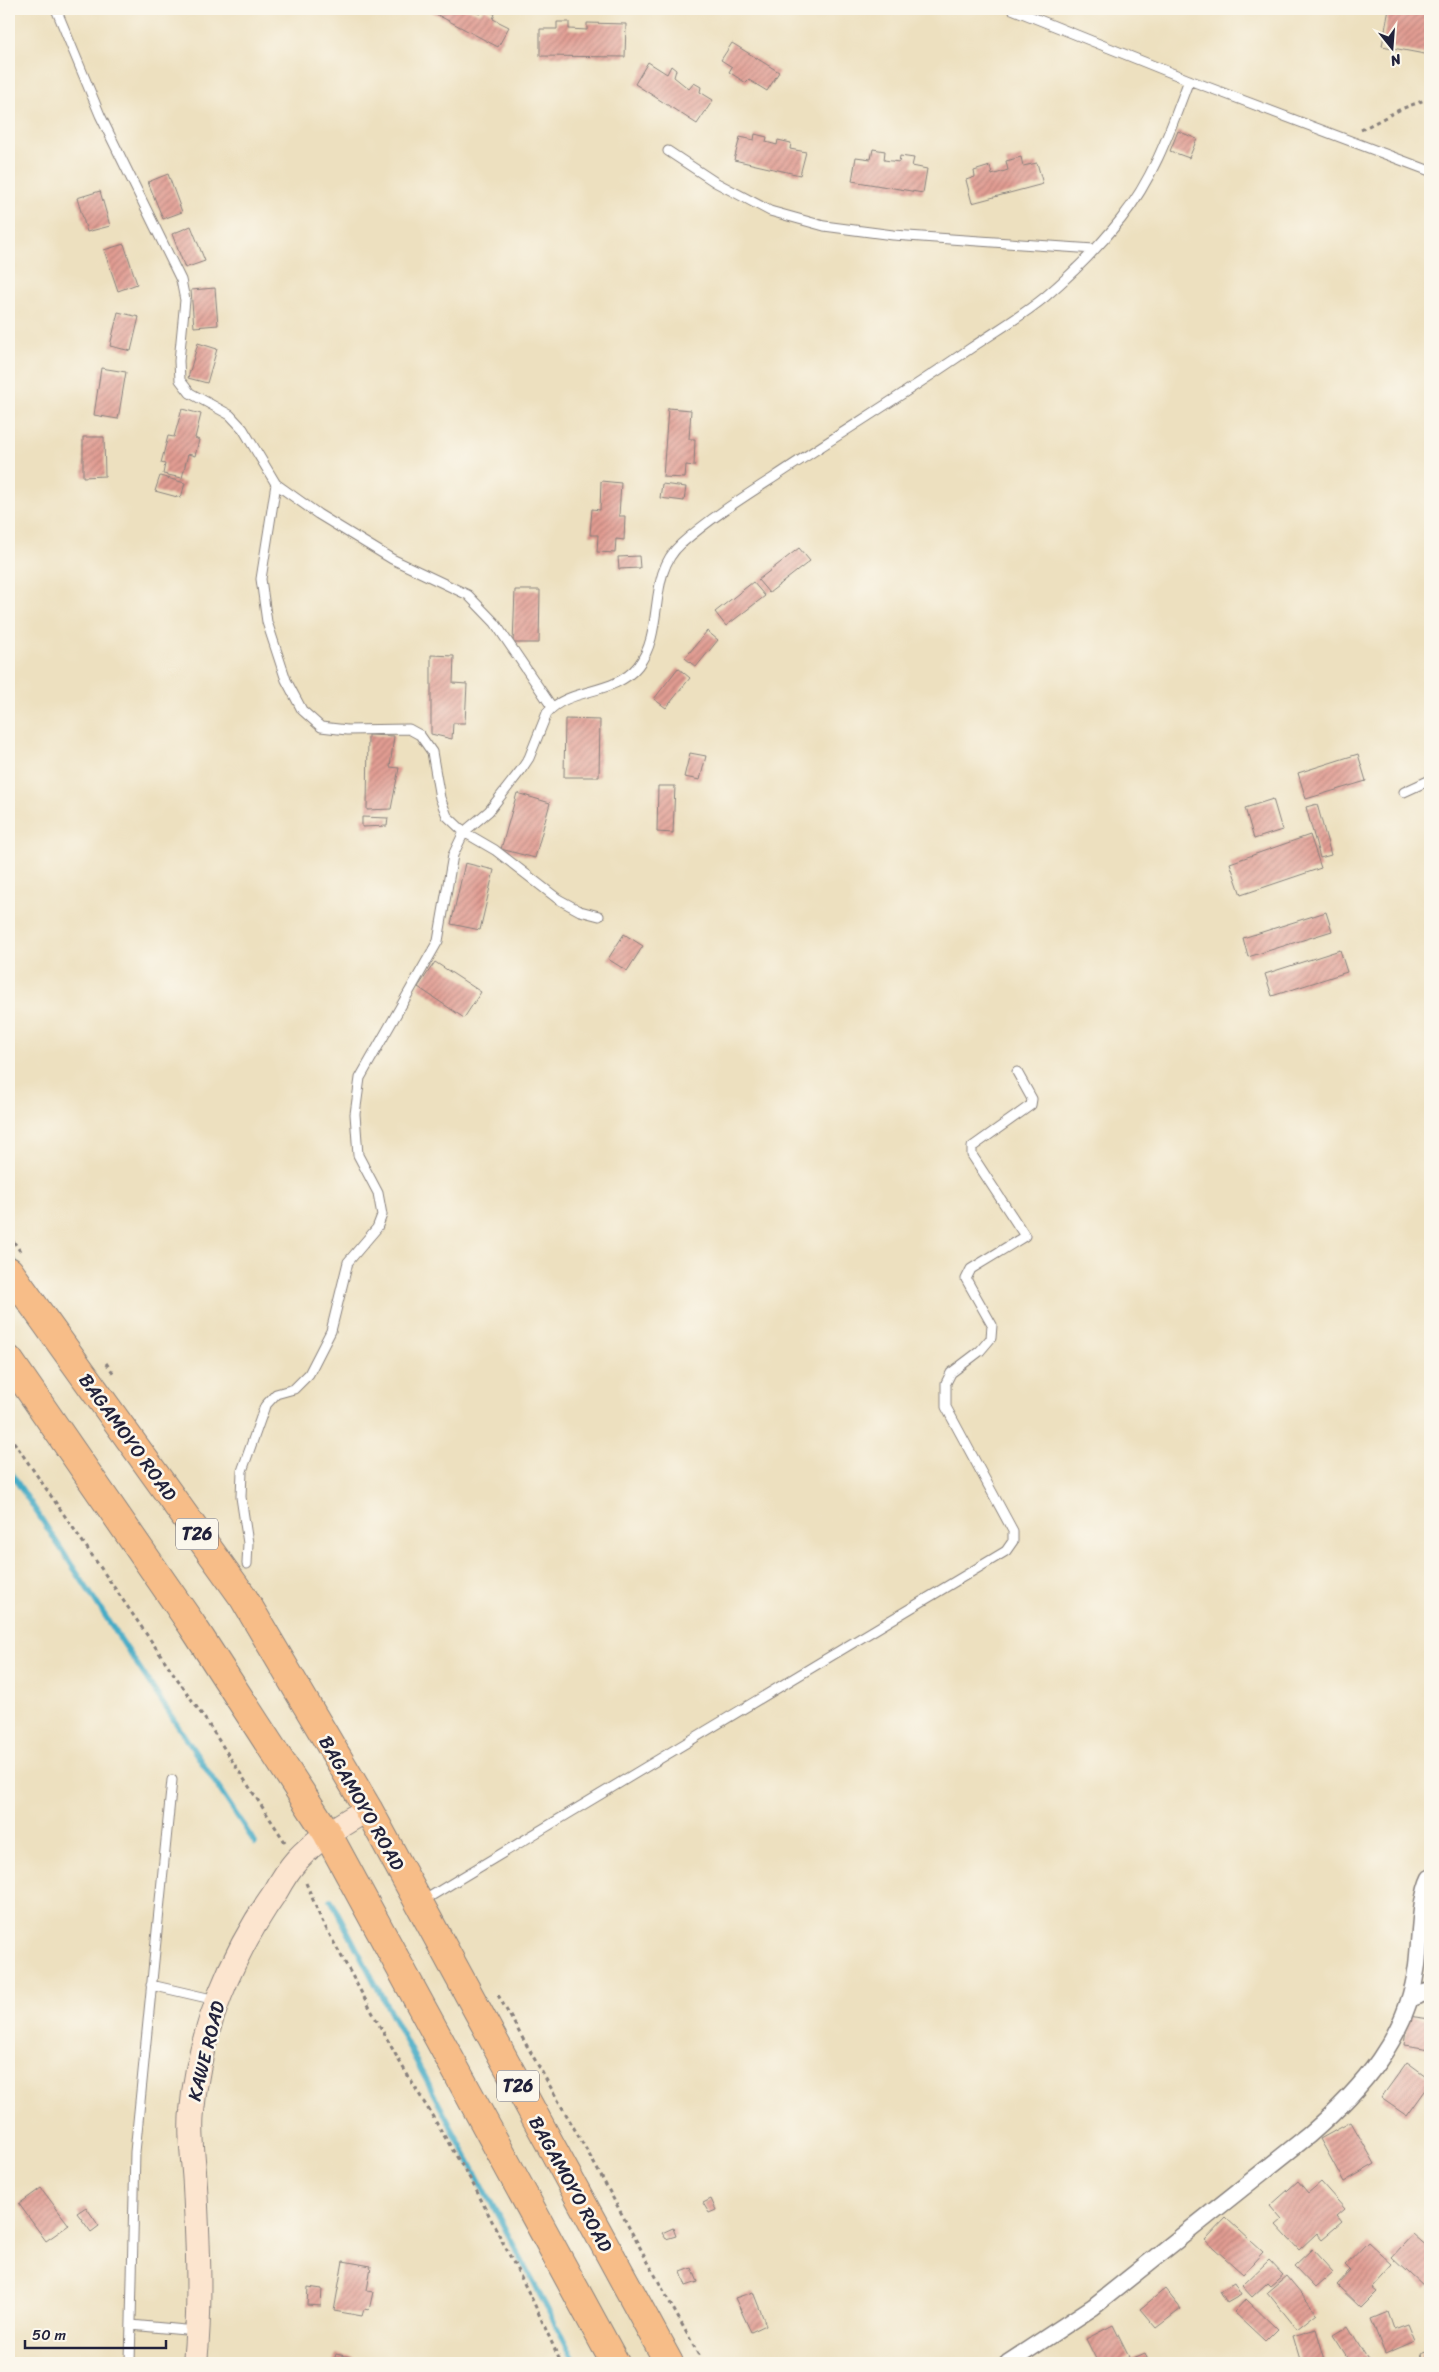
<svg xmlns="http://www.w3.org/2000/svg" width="1439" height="2372" font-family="Sriracha,sans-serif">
<defs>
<pattern id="building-hatch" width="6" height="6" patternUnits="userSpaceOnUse" patternTransform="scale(1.25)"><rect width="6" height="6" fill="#e19c92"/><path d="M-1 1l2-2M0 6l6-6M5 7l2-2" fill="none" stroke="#b67f78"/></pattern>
</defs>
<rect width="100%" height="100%" fill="#fbf7ec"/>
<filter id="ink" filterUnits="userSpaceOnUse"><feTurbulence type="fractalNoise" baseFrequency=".02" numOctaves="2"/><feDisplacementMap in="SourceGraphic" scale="10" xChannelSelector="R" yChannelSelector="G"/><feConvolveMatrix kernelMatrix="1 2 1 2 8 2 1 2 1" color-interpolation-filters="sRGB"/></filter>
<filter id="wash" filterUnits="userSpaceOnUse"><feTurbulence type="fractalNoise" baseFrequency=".0096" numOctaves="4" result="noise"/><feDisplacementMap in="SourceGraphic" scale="20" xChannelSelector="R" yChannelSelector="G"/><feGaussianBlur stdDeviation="1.12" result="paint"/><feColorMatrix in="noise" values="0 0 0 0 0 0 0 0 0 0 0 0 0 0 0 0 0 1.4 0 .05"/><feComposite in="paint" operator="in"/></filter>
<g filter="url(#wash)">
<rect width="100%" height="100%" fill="#ede0bf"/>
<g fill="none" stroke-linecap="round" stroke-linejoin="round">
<path stroke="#47acc6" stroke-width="5.5" d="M9,1254l7,10
M9,1470l246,373
M331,1900l245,463"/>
</g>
<g id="blocks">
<path fill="url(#building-hatch)" d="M434,9h34l12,5 4,-5 11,5 -2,5 16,8 -11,20 -66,-35z
M1389,9h41v46l-48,-9z
M557,22h12v7l18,1v-7l39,1 -1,33 -85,-1v-27h17z
M732,43l47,29 -12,19 -18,-11 -3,3 -17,-11 3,-5 -11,-7z
M648,62l19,12 4,-8 5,4 -2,7 15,12 5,-6 7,4 -1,5 13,8 -16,24 -62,-40z
M1178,131l19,8 -8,19 -19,-7z
M755,134l12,3 -1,5 11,3 1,-5 13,3 -1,6 16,3 -6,23 -66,-15 6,-23 14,3z
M873,149l12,2 -1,9 15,2 1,-6 14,2 -2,8 15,3 -4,24 -71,-12 4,-24 15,2z
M1021,157l2,9 14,-3 6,21 -71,19 -6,-23 9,-3 -1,-6 16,-5 2,9 16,-5 -2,-9z
M168,174l14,38 -19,7 -15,-37z
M100,191l10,35 -23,6 -10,-34z
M191,226l14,35 -20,7 -13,-34z
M124,244l13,40 -19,7 -14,-41z
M215,288l3,37 -24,2 -3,-37z
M118,312l21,5 -8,34 -21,-5z
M198,343l19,6 -10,34 -19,-5z
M101,368l25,4 -8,47 -24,-4z
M668,408l23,2 -2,29h6l-1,27 -8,-1 -1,13 -22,-1z
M182,409l19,5 -6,24 4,2 -4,16 -7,-2 -6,24 -19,-4 2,-10 -4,-1 7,-27 6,1z
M83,437h21l1,39 -22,1z
M160,476l25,7 -4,15 -26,-7z
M601,481l20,2 -2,33h6l-1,24 -8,-1 -1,14 -18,-1 1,-17h-8l2,-26 8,1z
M662,484l24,3 -2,14 -24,-3z
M799,548l11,13 -41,32 -11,-13z
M639,556l1,12 -21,1 -1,-12z
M753,582l12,14 -39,30 -11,-14z
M515,590h25l-1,53h-26z
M707,631l11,9 -22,27 -11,-9z
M431,655l23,1 -1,27 14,1 -2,39h-12l-1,16 -21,-5z
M678,668l12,10 -24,30 -12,-9z
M565,719l35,1 -1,57h-35z
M368,735l26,1 -4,31 9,1 -8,41 -24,1z
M690,753l16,3 -6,24 -16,-3z
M1358,754l8,27 -60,18 -8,-26z
M658,786h17l-2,47 -16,-1z
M517,793l33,10 -15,55 -34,-9z
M1273,799l9,31 -28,9 -9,-31z
M1317,804l14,51 -11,3 -14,-51z
M362,817l26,1 -1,8 -25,1z
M1310,835l11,33 -80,27 -11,-32z
M465,863l29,7 -14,60 -29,-6z
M1326,912l6,19 -84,26 -5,-19z
M624,934l19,12 -16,25 -19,-12z
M1340,950l7,22 -75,24 -7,-22z
M435,962l46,30 -17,26 -46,-31z
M1408,2016l22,3v30l-26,-4z
M1407,2062l23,17v5l-23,32 -26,-18z
M1351,2122l24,42 -31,18 -24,-43z
M1298,2181l10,12 13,-11 24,27 -8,7 5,6 -20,17 -5,-6 -18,17 -23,-25 6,-5 -12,-14z
M41,2188l28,37 -23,16 -27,-37z
M711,2199l5,11 -7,3 -6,-10z
M86,2207l13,19 -8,6 -14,-19z
M1226,2218l37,34 -20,22 -38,-34z
M673,2228l3,8 -10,3 -4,-6z
M1413,2234l17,15v34l-5,5 -33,-31z
M1368,2242l25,23 -21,23 5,4 -16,16 -24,-23 13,-14 -5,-5z
M1312,2249l21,23 -18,16 -21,-22z
M1269,2260l14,15 -13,11 -3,-3 -15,14 -10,-11z
M343,2261l28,5 -4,25 6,1 -4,18 -5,-1 -2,7 -28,-5z
M692,2268l6,14 -12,4 -5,-14z
M1286,2276l31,37 -20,16 -30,-37z
M1234,2283l7,12 -14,8 -7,-12z
M308,2287l14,2 -1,17 -14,-1z
M1165,2289l16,20 -25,19 -16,-19z
M753,2292l13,33 -15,7 -16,-34z
M1246,2299l31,30 -12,12 -31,-29z
M1388,2312l6,17 14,-5 7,17 -30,13 -14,-35z
M1113,2325l16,32 -11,6h-20l-12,-24z
M1348,2326l22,37h-19l-18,-28z
M1316,2329l10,34h-25l-8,-27z
M1430,2350v13h-5l-4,-10z
M1145,2353l4,10h-27z
M336,2354l18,4 -1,5h-20z"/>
</g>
</g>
<g filter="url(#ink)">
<use href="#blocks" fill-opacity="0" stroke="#88817d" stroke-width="1"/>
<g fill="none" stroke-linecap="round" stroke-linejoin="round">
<g stroke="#88817d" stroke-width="11">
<path id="service" d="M56,9l44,106 81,165 4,20 -6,61 1,19 10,13 40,22 13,14 33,55 42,30 74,45 76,36 27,28 57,84
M1012,9l177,71 241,91
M668,151l47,31 55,29 54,15 69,9 201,14
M276,484l-15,95 6,43 19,58 16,30 19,17 26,3 62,-1 11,6 12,17 8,46 7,18 17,16 31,18 63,49 22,12 19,5
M1404,792l26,-12
M247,1564l1,-21 -7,-46 1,-26 23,-65 11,-12 18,-5 15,-15 22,-43 17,-69 29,-34 5,-13 -4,-22 -20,-38 -3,-41 5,-36 78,-137 15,-86 11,-23 25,-21 32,-41 8,-12 18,-45c22,-26 67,-17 91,-47 28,-36 8,-91 43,-122 28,-25 61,-46 92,-66 66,-44 133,-85 198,-130 25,-17 51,-32 74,-51 27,-23 54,-50 76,-78 33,-41 50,-91 68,-139
M421,1902l585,-351 7,-10v-10l-67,-124v-24l5,-10 29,-22 11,-13 1,-13 -26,-46 5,-10 54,-33 -53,-81v-8l59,-42 1,-6 -15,-27
M151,1985l65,15
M131,2325l65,6
M130,2363l5,-211 37,-372"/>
</g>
<g stroke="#88817d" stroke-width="19">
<path id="minor" d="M1411,1998l19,-7
M1008,2363l85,-56 216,-172c53,-46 99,-98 108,-170 3,-23 3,-68 13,-87"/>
</g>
<g stroke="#88817d" stroke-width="26">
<path id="secondary" d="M195,2363c6,-59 3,-118 0,-177 -1,-24 -6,-51 -3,-75 7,-79 39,-156 84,-220 6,-11 13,-22 21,-31 20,-22 46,-36 71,-51"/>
</g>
<g stroke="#88817d" stroke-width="30">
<path id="trunk" d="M9,1271l234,326 125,212 301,554
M9,1360l183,265 135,208 288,530"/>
</g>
<path stroke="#88817d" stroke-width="3" stroke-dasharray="4 4" stroke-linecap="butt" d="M1361,130l40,-21 29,-11
M9,1235l11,16
M106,1363l8,11
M9,1435l196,284 80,123
M306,1883l15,36 77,140 74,123 61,119 28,62
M498,1995l97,170 108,198"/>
<use href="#service" stroke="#fff" stroke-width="9"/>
<use href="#minor" stroke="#fff" stroke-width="16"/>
<use href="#secondary" stroke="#fce5cf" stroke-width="24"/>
<use href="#trunk" stroke="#f7bd88" stroke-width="28"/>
</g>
</g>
<g text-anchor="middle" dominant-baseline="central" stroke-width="5" stroke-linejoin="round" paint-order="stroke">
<g fill="#fbf7ec" stroke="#636270" stroke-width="1">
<rect x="176" y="1518.5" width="42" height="31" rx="4"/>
<rect x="497" y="2070.5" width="42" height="31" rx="4"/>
</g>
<g font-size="18" font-weight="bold" fill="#22223b">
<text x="197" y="1534">T26</text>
<text x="518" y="2086">T26</text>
</g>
<g font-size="19" fill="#22223b" stroke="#fbf7ec">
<text transform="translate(128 1437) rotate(54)">BAGAMOYO ROAD</text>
<text transform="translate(362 1803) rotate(60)">BAGAMOYO ROAD</text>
<text transform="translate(206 2051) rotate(-76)">KAWE ROAD</text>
<text transform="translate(571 2184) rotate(61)">BAGAMOYO ROAD</text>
</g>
</g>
<rect width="1439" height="2372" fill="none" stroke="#fbf7ec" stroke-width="30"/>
<g transform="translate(1392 48) rotate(163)" stroke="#fbf7ec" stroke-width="4" paint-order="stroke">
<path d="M0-4L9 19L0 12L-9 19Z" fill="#22223b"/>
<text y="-8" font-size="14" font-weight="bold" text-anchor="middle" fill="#22223b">N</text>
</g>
<path d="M25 2340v8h141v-8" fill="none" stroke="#22223b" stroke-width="2.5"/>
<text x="32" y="2340" font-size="15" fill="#22223b" stroke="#fbf7ec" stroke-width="4" paint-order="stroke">50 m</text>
</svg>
